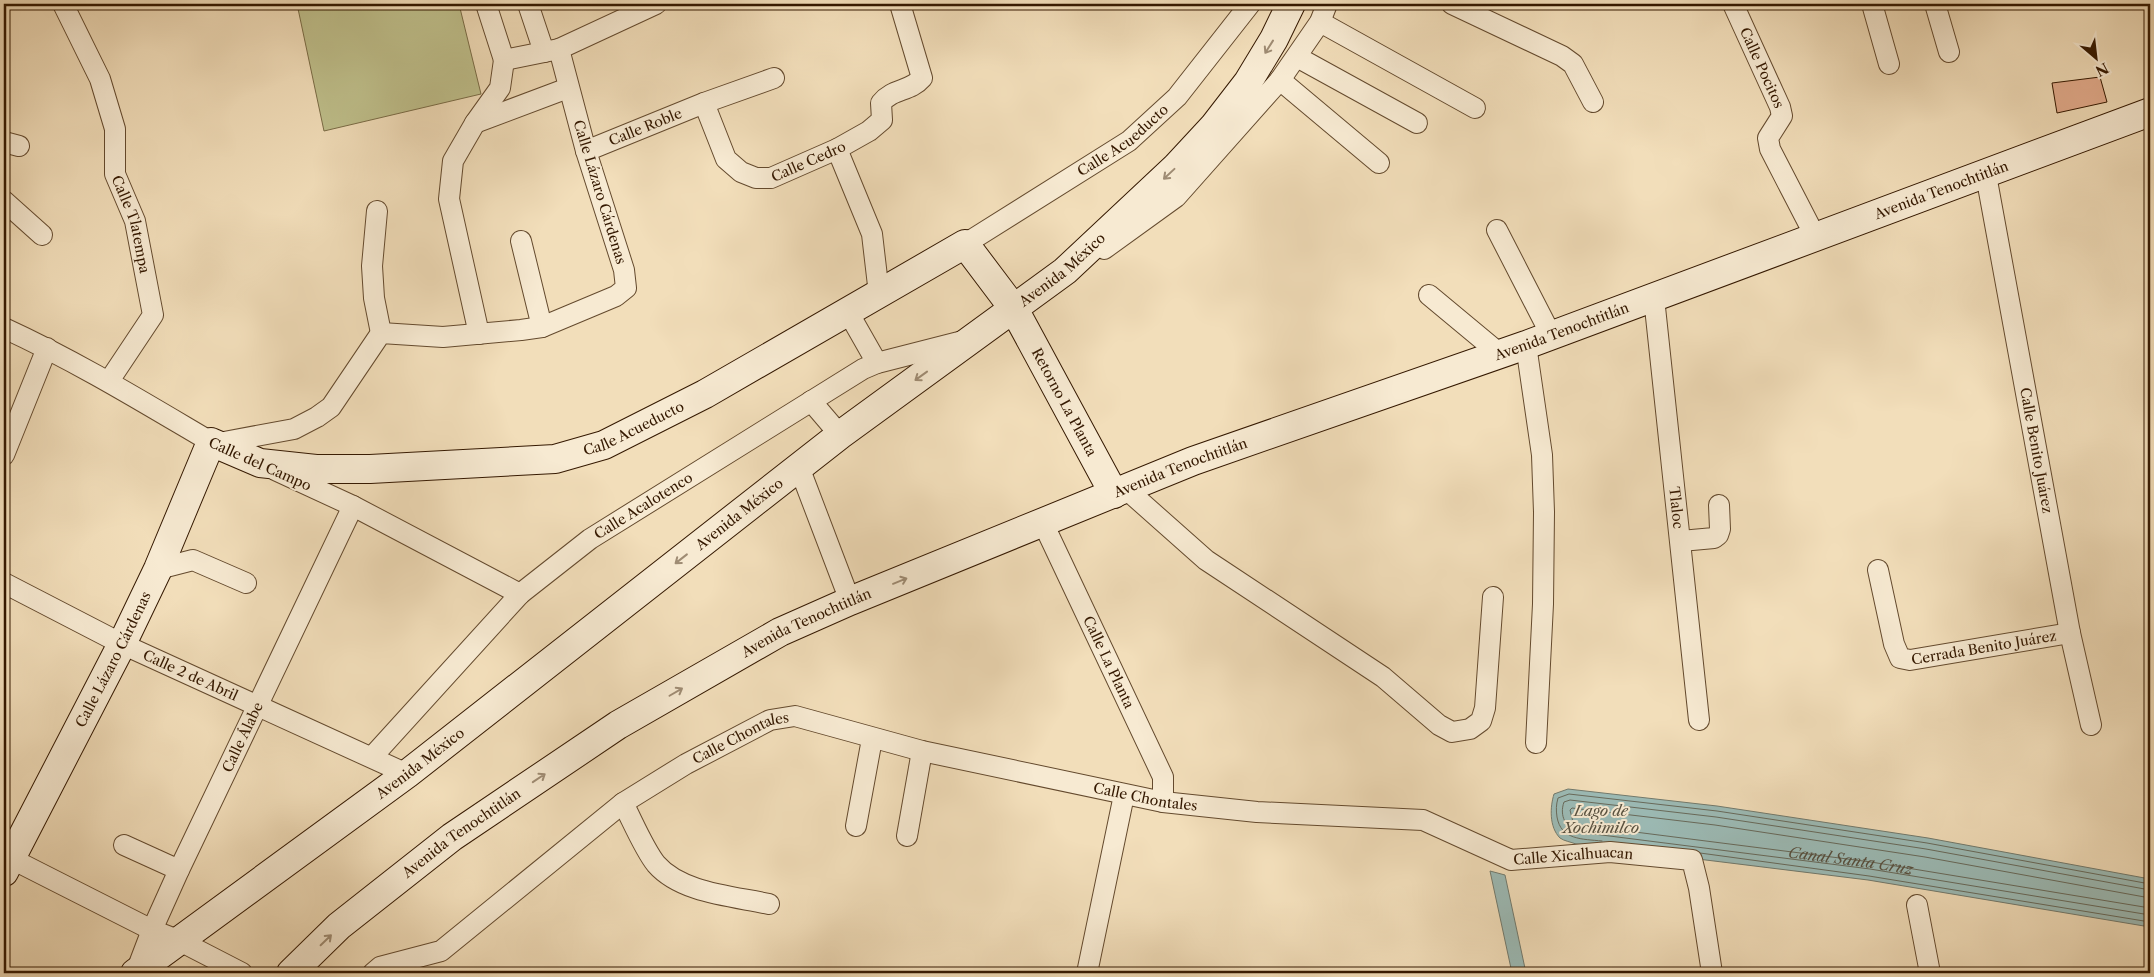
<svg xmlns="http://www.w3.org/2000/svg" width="2154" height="977" font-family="'Libre Caslon Text',serif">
<rect width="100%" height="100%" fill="#f2deba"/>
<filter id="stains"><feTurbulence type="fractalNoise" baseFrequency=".004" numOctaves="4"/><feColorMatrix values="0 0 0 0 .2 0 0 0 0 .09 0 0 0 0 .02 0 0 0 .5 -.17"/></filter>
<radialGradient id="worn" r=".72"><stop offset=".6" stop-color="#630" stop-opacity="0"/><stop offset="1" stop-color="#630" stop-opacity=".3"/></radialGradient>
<path fill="#bfc08c" stroke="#7a6c46" d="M297,4h162l22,90 -157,37z"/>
<path fill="#9cbbb6" stroke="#727a6d" d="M1568,789l149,17 211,32 222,41v48l-282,-47 -292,-36c-5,-2 -12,-3 -16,-6 -11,-11 -10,-31 -6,-44z
M1490,871l15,4 21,98h-14z"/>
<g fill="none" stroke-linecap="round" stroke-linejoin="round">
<g stroke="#686a5b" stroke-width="1">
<path d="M1602,841c-20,-2 -41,-1 -45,-24 -1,-7 -1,-12 1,-19l11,-4 148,17 210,32 223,41"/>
<path d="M1700,853l169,23 281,46"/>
<path d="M2150,890l-224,-41 -210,-32 -146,-17 -6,2c-5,14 2,26 14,30l292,37 280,46"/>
<path id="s1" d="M2150,898l-225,-41 -210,-32 -143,-17 -2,2 3,12 7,3 291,37 279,46"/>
</g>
</g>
<path fill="#e4ad8e" stroke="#341800" d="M2100,77l7,25 -50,11 -5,-30z"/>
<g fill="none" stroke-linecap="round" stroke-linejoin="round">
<g stroke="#644a2e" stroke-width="22">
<g id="street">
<path id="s2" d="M63,4l37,75 15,50v45l20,47 18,94 -44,66"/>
<path d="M486,4l18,56 55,-11 97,-45"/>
<path d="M528,4l16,48"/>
<path d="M1452,4l110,52 11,8 20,38"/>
<path id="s3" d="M1733,4l47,103 2,9 -14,22 2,11 46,89"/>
<path d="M1872,4l17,60"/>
<path d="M1935,4l14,48"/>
<path d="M1320,22l155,86"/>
<path d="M1297,57l120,66"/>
<path d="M1280,80l99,83"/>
<path id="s4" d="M704,103l22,56 15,13 15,6h15l66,-29 32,-18 13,-11 -1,-17c12,-15 29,-11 41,-25l-22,-74"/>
<path d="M475,123l93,-35"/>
<path d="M4,142l15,4"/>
<path d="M837,149l35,85 7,60"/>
<path id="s5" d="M586,151l118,-48 70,-25"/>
<path id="s6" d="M1986,175l84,458 21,92"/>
<path d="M4,201l38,34"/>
<path d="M377,211l-5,55 2,32 7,35"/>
<path d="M1497,230l54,105"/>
<path d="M521,241l21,86"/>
<path id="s7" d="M965,244l164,-103 48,-44 73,-93"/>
<path d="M1104,249l72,-52 104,-117 40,-58 7,-18"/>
<path d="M1429,295l71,59"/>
<path id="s8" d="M1654,298l45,422"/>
<path d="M848,312l29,51"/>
<path d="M4,328c72,33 139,74 207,114h13l70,-13 23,-12 14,-10 50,-74 62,4 78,-7 21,-3 74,-31 10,-8 -2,-18 -38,-119 -27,-102"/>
<path d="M479,334l-30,-135 4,-38 22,-38 25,-35 4,-28"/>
<path d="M1526,345l16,110 2,57 -1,92 -7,139"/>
<path d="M811,401l29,34"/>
<path d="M4,455l43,-107"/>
<path d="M799,467l51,134"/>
<path d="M275,470l78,36 167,88"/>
<path d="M1126,489l80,71 177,117 56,48 13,7 18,-3 11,-8 4,-13 8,-111"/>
<path id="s9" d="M1043,523l120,254v25"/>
<path d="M1681,541l33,-3 4,-3 2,-6 -1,-24"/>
<path d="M158,569l35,-9 53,23"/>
<path id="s10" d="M1878,570l16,74 6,14 10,2 160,-27"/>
<path id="s11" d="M4,583l118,61 285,130"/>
<path id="s12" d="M372,757l148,-163 70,-55 273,-170 14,-6 86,-22"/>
<path d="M623,803c9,17 21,46 33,61 25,29 76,32 113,40"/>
<path d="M856,826l16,-87"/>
<path d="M907,836l15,-85"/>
<path d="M124,845l55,25"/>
<path d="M4,855l148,75 26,10 64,33"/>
<path d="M1917,905l13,68"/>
<path id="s13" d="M136,972l16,-42 27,-60 174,-364"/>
<path id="s14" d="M373,973l7,-6 61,-16 182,-148 63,-39 84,-44 25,-4 127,35 241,51 94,10 166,8 88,40 99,-8 82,8 7,28 13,85"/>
<path d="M1087,973l37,-178"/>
</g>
</g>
<g stroke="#341800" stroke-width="30">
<g id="secondary">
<path id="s15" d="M4,872l118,-228 36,-75 53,-127 49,21 56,6h54l185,-10 49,-14 101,-51 260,-150 49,65 100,185"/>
<path id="s16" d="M135,973l272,-199 433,-339 225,-164 111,-104 38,-41 34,-44 26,-43 17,-35"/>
<path id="s17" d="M291,973l48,-47 113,-89 166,-112 162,-93 70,-31 343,-140 333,-116 624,-233"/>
</g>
</g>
<use href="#street" stroke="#f7ead2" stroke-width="20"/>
<use href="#secondary" stroke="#f7ead2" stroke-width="28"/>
</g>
<defs><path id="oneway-shaft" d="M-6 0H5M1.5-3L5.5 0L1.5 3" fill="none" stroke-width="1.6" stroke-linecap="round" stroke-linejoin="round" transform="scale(1.25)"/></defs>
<g stroke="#9f8c74">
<use href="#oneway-shaft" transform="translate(1269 47) rotate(122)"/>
<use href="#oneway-shaft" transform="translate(1169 174) rotate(137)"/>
<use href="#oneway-shaft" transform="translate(921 376) rotate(144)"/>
<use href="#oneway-shaft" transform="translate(681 559) rotate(142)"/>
<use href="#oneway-shaft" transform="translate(900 581) rotate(-22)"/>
<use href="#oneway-shaft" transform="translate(676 692) rotate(-30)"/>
<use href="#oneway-shaft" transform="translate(539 778) rotate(-34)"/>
<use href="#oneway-shaft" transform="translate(326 940) rotate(-44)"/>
</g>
<g text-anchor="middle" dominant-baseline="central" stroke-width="4" stroke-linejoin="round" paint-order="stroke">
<g font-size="14" fill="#341800" stroke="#f7ead2">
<text stroke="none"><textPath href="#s3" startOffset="70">Calle Pocitos</textPath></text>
<text stroke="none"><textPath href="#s5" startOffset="64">Calle Roble</textPath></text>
<text stroke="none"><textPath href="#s7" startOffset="189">Calle Acueducto</textPath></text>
<text stroke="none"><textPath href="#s4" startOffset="152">Calle Cedro</textPath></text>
<text stroke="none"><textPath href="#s17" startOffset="1841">Avenida Tenochtitlán</textPath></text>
<text transform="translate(600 192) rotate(73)">Calle Lázaro Cárdenas</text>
<text stroke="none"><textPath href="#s2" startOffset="234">Calle Tlatempa</textPath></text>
<text stroke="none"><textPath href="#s16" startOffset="1164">Avenida México</textPath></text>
<text stroke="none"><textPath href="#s17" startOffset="1436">Avenida Tenochtitlán</textPath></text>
<text stroke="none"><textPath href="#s15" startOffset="1478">Retorno La Planta</textPath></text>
<text stroke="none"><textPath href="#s15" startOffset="911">Calle Acueducto</textPath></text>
<text stroke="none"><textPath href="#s6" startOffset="280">Calle Benito Juárez</textPath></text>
<text transform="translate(260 464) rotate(24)">Calle del Campo</text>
<text stroke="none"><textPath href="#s17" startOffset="1031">Avenida Tenochtitlán</textPath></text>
<text stroke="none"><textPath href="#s12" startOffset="372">Calle Acalotenco</textPath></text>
<text stroke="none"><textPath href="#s8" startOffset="211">Tlaloc</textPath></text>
<text stroke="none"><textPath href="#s16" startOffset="759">Avenida México</textPath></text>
<text stroke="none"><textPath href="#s17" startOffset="626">Avenida Tenochtitlán</textPath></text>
<text stroke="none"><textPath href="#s10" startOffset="176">Cerrada Benito Juárez</textPath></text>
<text stroke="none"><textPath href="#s15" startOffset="239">Calle Lázaro Cárdenas</textPath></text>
<text stroke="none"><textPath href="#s9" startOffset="154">Calle La Planta</textPath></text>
<text stroke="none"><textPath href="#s11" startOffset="208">Calle 2 de Abril</textPath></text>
<text stroke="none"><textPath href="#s13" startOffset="258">Calle Álabe</textPath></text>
<text stroke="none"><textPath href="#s14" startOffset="442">Calle Chontales</textPath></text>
<text stroke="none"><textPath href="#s16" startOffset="354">Avenida México</textPath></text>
<text stroke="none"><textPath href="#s14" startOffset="861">Calle Chontales</textPath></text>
<text stroke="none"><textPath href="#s17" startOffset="221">Avenida Tenochtitlán</textPath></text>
<text stroke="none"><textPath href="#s14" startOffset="1299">Calle Xicalhuacan</textPath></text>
</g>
<g font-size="15" font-style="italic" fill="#585140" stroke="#f7ead2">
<text x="1601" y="810">Lago de<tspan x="1601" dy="17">Xochimilco</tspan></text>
<text stroke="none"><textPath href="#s1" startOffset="881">Canal Santa Cruz</textPath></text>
</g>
</g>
<rect width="2154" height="977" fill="none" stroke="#f2deba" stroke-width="20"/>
<rect x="5" y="5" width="2144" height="967" fill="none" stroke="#341800" stroke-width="2.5"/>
<rect x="10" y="10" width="2134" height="957" fill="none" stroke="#341800"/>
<g transform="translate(2096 58) rotate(152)" stroke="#f7ead2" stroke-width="4" paint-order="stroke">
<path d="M0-4L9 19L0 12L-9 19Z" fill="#341800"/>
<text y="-8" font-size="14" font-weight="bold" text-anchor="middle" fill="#341800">N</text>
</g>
<rect width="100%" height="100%" filter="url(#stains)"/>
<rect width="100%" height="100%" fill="url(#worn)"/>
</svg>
